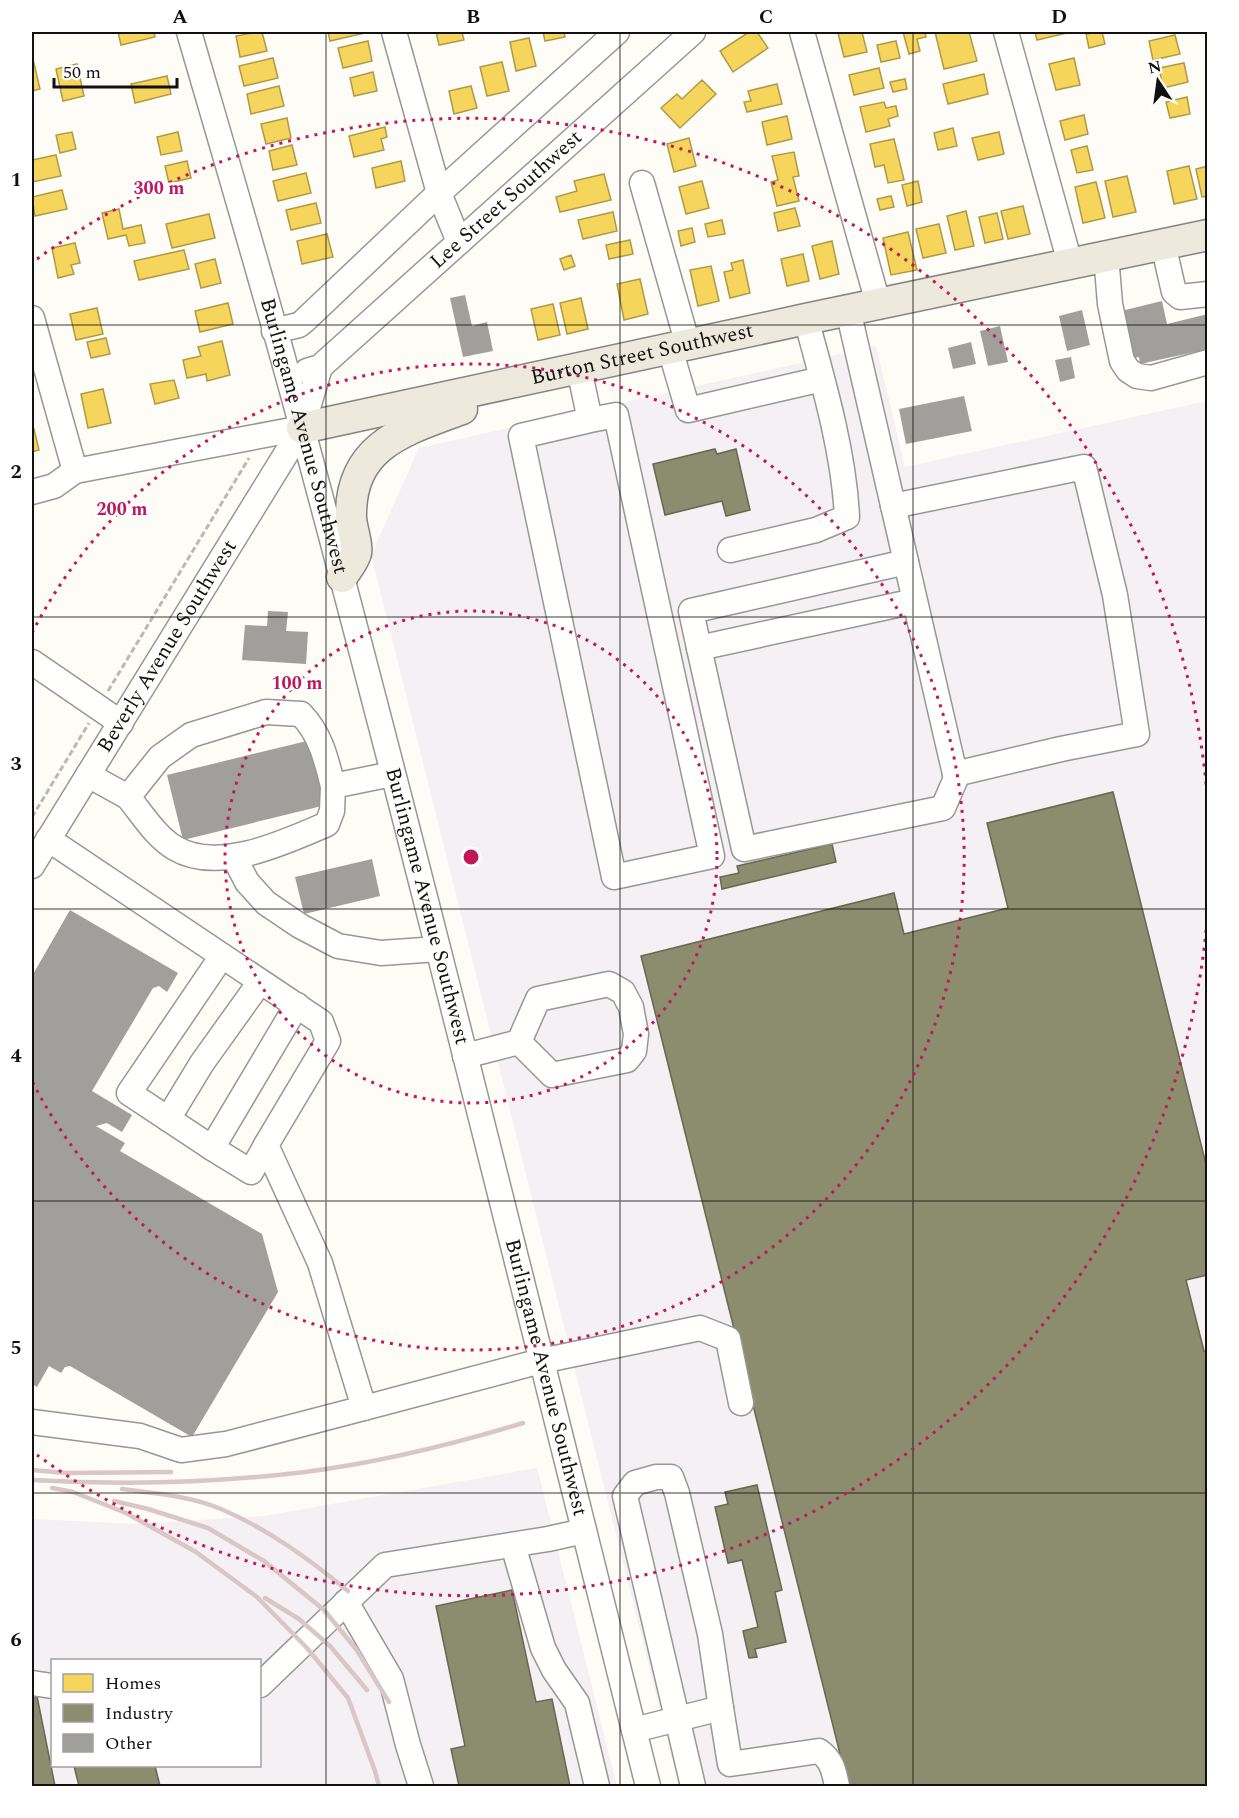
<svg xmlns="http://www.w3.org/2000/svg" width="1239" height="1818" font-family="Spectral,serif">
<rect width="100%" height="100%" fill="#fdfcf7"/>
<path fill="#f5f0f3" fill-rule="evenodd" d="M876,346l29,121 302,-66v1385h-528l-308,-1231 48,-107z
M537,1468l80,318h-585v-267l104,5 128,-8zM52,1660h208v106h-208z"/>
<path fill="#f6d55c" stroke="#b19a46" stroke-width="1.5" d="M118,32h36l1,5 -34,8z
M257,32h5l5,19 -27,6 -4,-21z
M328,32h37v1l-35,8z
M436,32h26l2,8 -25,5z
M543,32h21l1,5 -20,4z
M749,32h8l11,16 -35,24 -13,-21z
M845,32h17l5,20 -23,5 -6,-24z
M903,32h22l1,5 -9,2 3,12 -11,3z
M935,32h34l8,29 -33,8z
M1035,32h36l-34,8z
M1102,32l3,12 -16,4 -3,-14z
M1175,35l5,19 -27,6 -4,-19z
M529,38l7,28 -20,5 -6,-29z
M368,41l4,20 -29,7 -5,-20z
M896,41l4,17 -19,4 -4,-17z
M32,55l8,34 -8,2z
M273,58l5,20 -34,8 -5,-20z
M1074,58l6,27 -24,5 -7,-26z
M502,62l7,29 -22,5 -7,-29z
M1184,63l4,19 -25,6 -4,-20z
M77,64l7,32 -21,5 -7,-32z
M879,68l5,20 -30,7 -5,-20z
M373,72l4,19 -23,5 -4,-18z
M984,74l4,20 -40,10 -5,-20z
M167,76l4,18 -36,9 -4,-19z
M905,79l2,10 -14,3 -3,-10z
M702,80l14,14 -36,34 -19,-20 16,-14 5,5z
M777,84l5,20 -35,8 -3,-10 7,-1 -3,-10z
M279,86l5,20 -33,8 -4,-20z
M471,86l6,22 -23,6 -5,-23z
M1187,97l3,17 -20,4 -4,-16z
M884,102l2,6 10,-2 2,10 -10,3 2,7 -24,6 -6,-25z
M1084,115l4,19 -23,6 -5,-19z
M787,116l5,23 -25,6 -5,-23z
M287,118l4,20 -25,6 -5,-20z
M385,127l2,10 -6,2 3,11 -30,7 -5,-21z
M953,128l4,18 -19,4 -4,-17z
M72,132l4,17 -16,4 -4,-18z
M178,132l4,19 -21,4 -4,-18z
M999,132l5,22 -26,6 -6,-22z
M689,138l7,28 -22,6 -7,-28z
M894,139l10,41 -16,3 -4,-18 -9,2 -5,-23z
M292,145l5,20 -24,5 -4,-19z
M1087,146l6,24 -16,3 -6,-23z
M794,152l5,24 -6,1 6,24 -22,5 -6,-24 7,-2 -6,-24z
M56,155l5,21 -29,6v-22z
M187,161l4,17 -22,5 -4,-17z
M401,161l4,20 -29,7 -4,-20z
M1189,166l8,33 -23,5 -7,-33z
M1208,166v30l-6,1 -6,-28z
M306,173l5,20 -33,8 -5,-20z
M604,174l7,26 -51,12 -4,-15 21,-6 -3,-10z
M1127,176l9,36 -23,5 -8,-36z
M702,181l7,27 -23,6 -7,-27z
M918,181l4,21 -15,4 -5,-21z
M1096,182l9,36 -22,5 -8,-36z
M62,190l5,19 -32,7 -3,-19z
M891,196l3,11 -14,3 -3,-11z
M316,203l5,20 -30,7 -5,-20z
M1023,206l7,28 -22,5 -7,-28z
M795,208l5,18 -22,5 -4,-18z
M119,209l4,20 18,-4 4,18 -16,3 -3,-11 -18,4 -6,-26z
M966,211l8,35 -19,4 -8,-34z
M613,212l4,19 -34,8 -5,-19z
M997,213l6,26 -18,4 -6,-26z
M209,214l6,24 -43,10 -6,-24z
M722,220l3,14 -17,3 -3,-13z
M939,224l7,29 -23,5 -7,-29z
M692,228l3,14 -14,4 -3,-15z
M908,232l9,38 -26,5 -8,-37z
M327,234l6,23 -31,7 -5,-23z
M630,240l3,14 -24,5 -3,-14z
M832,241l7,33 -19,5 -8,-33z
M75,243l5,20 -9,2 3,9 -16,4 -6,-30z
M184,250l5,19 -50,11 -5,-19z
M803,254l6,27 -22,5 -6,-27z
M571,255l4,11 -11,4 -4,-11z
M215,259l6,24 -20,5 -6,-24z
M743,260l7,33 -20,5 -6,-26 9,-2 -2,-7z
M711,266l8,35 -21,5 -8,-36z
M640,279l8,35 -24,6 -7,-36z
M581,298l7,31 -21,5 -7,-31z
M228,303l5,21 -33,8 -5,-21z
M553,304l7,31 -22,5 -7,-31z
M97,308l6,26 -27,6 -6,-26z
M106,338l4,16 -19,4 -4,-16z
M222,341l8,34 -23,6 -1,-7 -19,4 -4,-18 18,-4 -3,-9z
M174,380l5,18 -24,6 -5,-20z
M103,389l8,34 -23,5 -7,-34z
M34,429l5,21 -7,2v-22z"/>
<path fill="#8c8c6e" stroke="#676752" stroke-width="1.5" d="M715,449l2,5 19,-5 14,61 -24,6 -4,-15 -57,14 -12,-51z
M1113,792l95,380v103l-22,5 18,71h4v435h-360l-207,-830 253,-63 10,41 104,-26 -21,-85z
M832,844l4,18 -114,27 -2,-12 19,-4 -2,-7z
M757,1485l25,105 -7,2 11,50 -31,7 2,8 -8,1 -6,-27 15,-4 -16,-67 -14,3 -13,-56 13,-3 -3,-12z
M512,1590l24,112 16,-3 18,87h-111l-8,-37 14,-3 -29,-140z
M32,1691h4l19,95h-23z
M74,1766h81l5,20h-81z"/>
<path fill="#a19f9c" d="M465,295l7,31 15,-4 6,29 -30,6 -13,-59z
M1162,301l5,23 41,-10v35l-68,15 -1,-7 -15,3 -11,-47z
M1082,310l8,35 -23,6 -8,-35z
M1000,326l8,36 -20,4 -8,-35z
M971,342l5,22 -23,5 -5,-21z
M1071,357l4,21 -15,4 -5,-22z
M964,396l8,35 -66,13 -7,-35z
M268,611l20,1 -2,19 22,1 -2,32 -64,-4 3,-35 22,1z
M311,740l15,65 -143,35 -16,-65z
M372,859l8,37 -76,18 -9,-37z
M70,910l108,63 -11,19 -8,-6 -6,2 -61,103 40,24 -10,17 -15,-9 -11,3 29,17 -5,8 142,83 16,58 -86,145 -122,-71 -5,1 -4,6 -12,-7 -12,21 -5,-3v-408z"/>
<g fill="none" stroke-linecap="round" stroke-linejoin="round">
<g stroke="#979795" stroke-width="27">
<g id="minor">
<path id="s1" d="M189,32c39,134 79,268 115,403 121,449 231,901 344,1351"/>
<path d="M394,32l45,161 20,49"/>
<path d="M802,32l76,271"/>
<path d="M1006,32l64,231"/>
<path d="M642,183l46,162"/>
<path d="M1163,244l11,48 6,5 28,-3"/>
<path d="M1106,255l4,49 12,57 6,9 9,6 14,2 57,-16"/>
<path d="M848,310l100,434 8,34 -13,30 -199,41 -45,-201 216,-47"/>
<path d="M32,318l43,153"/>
<path d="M274,331l25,-6 5,-4 135,-128 178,-161"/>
<path d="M670,349l18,61 134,-31"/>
<path d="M579,369l11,51 26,-5 96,441 -98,21 -93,-441 69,-16"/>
<path id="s2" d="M307,371l13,-4 373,-335"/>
<path d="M32,492l22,-6 21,-15 227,-43"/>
<path d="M893,506l191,-39 31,128 22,139 -76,15 -106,25"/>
<path d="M730,550l86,-20 31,-13c-3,-65 -24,-136 -41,-198"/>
<path d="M699,648l-8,-37 215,-49"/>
<path d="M32,662l89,61"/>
<path d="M88,775l40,22 32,-40 31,-22 75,-23 35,2c20,21 25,45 32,72l59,-12"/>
<path d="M128,797c14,17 28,40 47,51 43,26 110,-6 152,-24l5,-13 1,-25"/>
<path d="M234,857l13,25 19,21 34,23 38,20 43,7 57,-4"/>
<path id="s3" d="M32,866l270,-438 18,-61"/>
<path d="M222,956l-93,137 83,55 85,-143"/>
<path d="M465,1056l54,-14 33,33 75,-15 7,-9 2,-17 -5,-27 -8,-15 -14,-8 -71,15 -19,43"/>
<path d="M168,1119l34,-56 58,-81"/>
<path d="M212,1148l39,24 15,-27"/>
<path d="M364,1408l177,-47 159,-33 28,11 13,64"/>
<path d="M32,1422l108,14 41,14 45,-6 138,-36 -44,-145 -54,-118 62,-104 -7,-19 -273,-183"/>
<path d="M513,1545l30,103 11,22 23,33 20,83"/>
<path d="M346,1602l45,77 17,66 13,41"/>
<path d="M32,1683l20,3"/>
<path d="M260,1685l125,-120 163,-26 36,-8"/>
<path d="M634,1730l87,-22 9,56 89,-13c13,9 15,20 18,35"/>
<path d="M693,1786l-68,-290 10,-13 21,-6h15l6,16 33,141 11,74"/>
</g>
</g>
<g stroke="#858482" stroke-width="33">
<g id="major">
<path id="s4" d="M302,428l504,-109 402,-84"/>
<path d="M342,577c4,-7 12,-16 14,-24 2,-8 -5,-27 -5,-36 -1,-73 55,-87 111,-108"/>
</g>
</g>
<path stroke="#b9b9b8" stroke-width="3" stroke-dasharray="6 3" stroke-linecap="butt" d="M108,691l141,-233
M32,817l57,-94"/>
<use href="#minor" stroke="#fffffe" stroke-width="24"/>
<use href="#major" stroke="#ede9dc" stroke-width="30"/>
<path stroke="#d9c6c7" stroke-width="4.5" d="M32,1470l34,3 105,-1
M32,1480c90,5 183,3 273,-8 71,-9 149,-28 218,-49
M52,1488l21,4 53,21 70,39 61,45 50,51 41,50 27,73 4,15
M122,1489c31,4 69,7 99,20 47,20 88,50 127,82
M114,1501l34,8 60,19 56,33 60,49 32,39 33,53
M265,1598l34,21 31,27 37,44"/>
</g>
<path fill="none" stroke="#111" stroke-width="1.5" stroke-opacity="0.55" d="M326,32v1754M620,32v1754M913,32v1754M32,325h1176M32,617h1176M32,909h1176M32,1201h1176M32,1493h1176"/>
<g fill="none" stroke="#c2185b" stroke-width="3" stroke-dasharray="3 6">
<circle cx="471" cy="857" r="246"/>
<path d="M32 633A493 493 0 1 1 32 1081"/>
<path d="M1207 921A739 739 0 0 1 37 1455M37 259A739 739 0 0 1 1207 793"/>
</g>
<g text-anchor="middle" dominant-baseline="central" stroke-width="6" stroke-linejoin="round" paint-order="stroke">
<g font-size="21" fill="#111" stroke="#fff">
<text stroke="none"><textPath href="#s2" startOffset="264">Lee Street Southwest</textPath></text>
<text stroke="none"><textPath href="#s4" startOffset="348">Burton Street Southwest</textPath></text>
<text stroke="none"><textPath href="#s1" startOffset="420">Burlingame Avenue Southwest</textPath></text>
<text stroke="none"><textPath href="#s3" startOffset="258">Beverly Avenue Southwest</textPath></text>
<text stroke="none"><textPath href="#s1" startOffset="906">Burlingame Avenue Southwest</textPath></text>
<text stroke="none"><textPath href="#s1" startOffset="1392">Burlingame Avenue Southwest</textPath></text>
</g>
</g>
<circle cx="471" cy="857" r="9" fill="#c2185b" stroke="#fff" stroke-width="3"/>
<g font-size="18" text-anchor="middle" font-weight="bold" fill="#c2185b" stroke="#fff" stroke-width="6" stroke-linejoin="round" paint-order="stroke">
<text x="159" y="194">300 m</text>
<text x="122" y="515">200 m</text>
<text x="297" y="689">100 m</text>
</g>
<rect width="1239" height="1818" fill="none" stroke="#ffffff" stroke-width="66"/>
<rect x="51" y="1659" width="210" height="108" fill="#ffffff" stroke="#a0a0a0" stroke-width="1.5"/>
<rect x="63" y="1674" width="30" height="18" fill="#f6d55c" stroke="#a0a0a0" stroke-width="1.5"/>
<text x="105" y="1689" font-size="18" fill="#111111">Homes</text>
<rect x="63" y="1704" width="30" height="18" fill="#8c8c6e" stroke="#a0a0a0" stroke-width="1.5"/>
<text x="105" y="1719" font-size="18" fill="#111111">Industry</text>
<rect x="63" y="1734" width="30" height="18" fill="#a19f9c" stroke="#a0a0a0" stroke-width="1.5"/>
<text x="105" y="1749" font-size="18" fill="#111111">Other</text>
<g transform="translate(1158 81) rotate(347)" stroke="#ffffff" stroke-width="4.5" paint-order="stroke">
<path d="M0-4.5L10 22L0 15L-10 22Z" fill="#111111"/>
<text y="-9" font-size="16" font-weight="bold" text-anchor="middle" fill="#111111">N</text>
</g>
<path d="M54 78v9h123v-9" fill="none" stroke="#111111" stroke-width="3"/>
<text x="63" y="78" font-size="18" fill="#111111" stroke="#ffffff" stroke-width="4.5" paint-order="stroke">50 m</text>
<rect x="33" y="33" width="1173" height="1752" fill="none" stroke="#111" stroke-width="2"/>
<g font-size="20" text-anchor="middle" font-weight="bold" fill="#111">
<text x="180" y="23">A</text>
<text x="473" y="23">B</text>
<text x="766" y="23">C</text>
<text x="1059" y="23">D</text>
<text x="16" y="186">1</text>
<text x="16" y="478">2</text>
<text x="16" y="770">3</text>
<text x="16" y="1062">4</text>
<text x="16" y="1354">5</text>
<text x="16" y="1646">6</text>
</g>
</svg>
